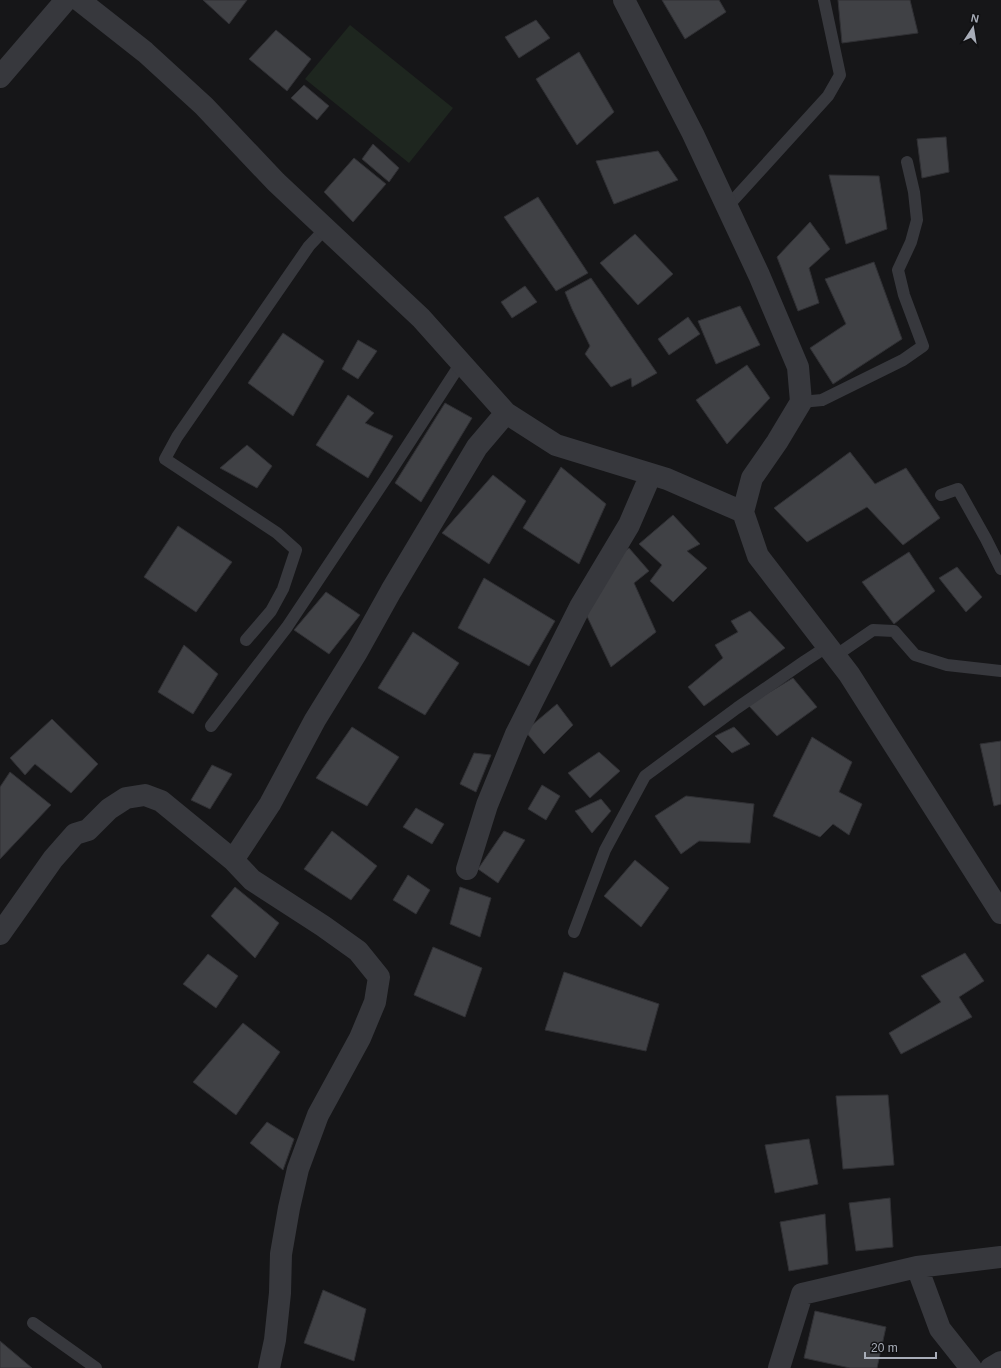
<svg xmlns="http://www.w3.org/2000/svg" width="1001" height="1368" font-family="Arial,sans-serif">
<rect width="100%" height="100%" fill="#161618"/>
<path fill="#1e261f" d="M350,25l103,83 -44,55 -104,-84z"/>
<path fill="#404145" stroke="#303034" d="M203,0h44l-18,24z
M662,0h57l7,12 -41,27z
M838,0h72l8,33 -76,10z
M536,20l14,18 -31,20 -14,-21z
M276,30l35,29 -24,32 -38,-32z
M579,52l35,60 -37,33 -41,-66z
M304,85l25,21 -12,14 -26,-22z
M946,137l3,35 -27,6 -5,-39z
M373,144l26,24 -10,14 -27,-23z
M658,151l20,29 -64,24 -18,-43z
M354,158l32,26 -33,38 -29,-30z
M829,175l50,1 8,53 -41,15z
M538,197l50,76 -32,18 -52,-74z
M810,222l20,27 -21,19 10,35 -21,8 -21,-54z
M635,234l38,40 -35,31 -38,-42z
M874,262l28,77 -69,45 -23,-36 36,-24 -21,-45z
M591,278l66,95 -25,14 -1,-9 -20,9 -26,-33 5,-8 -18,-37 -7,-17z
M525,286l12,16 -25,16 -11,-16z
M740,306l20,39 -44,19 -18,-43z
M688,317l12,17 -31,21 -11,-16z
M283,333l41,28 -31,55 -45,-33z
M358,340l19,11 -19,28 -16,-10z
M747,365l23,33 -43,46 -31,-44z
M348,395l26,18 -9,10 28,13 -25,42 -52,-33z
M445,403l27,15 -51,84 -26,-19z
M247,445l25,21 -15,22 -37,-20z
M850,452l25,32 31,-16 34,50 -37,27 -36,-38 -60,35 -33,-34z
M561,467l45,37 -27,60 -56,-36z
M493,475l33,26 -37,63 -47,-31z
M673,515l27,29 -13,7 20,17 -34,34 -23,-21 12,-16 -23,-21z
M178,526l54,36 -36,50 -52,-35z
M629,548l20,23 -15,12 22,49 -45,35 -26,-55 31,-55z
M909,552l26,39 -41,33 -32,-42z
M957,567l25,30 -16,15 -27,-34z
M484,578l71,43 -26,45 -71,-38z
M326,592l34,23 -31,39 -35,-24z
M750,611l35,37 -81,58 -16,-19 35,-29 -8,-13 23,-13 -7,-11z
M413,632l46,31 -34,52 -47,-27z
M184,645l34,29 -25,40 -35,-22z
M793,678l24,29 -40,29 -29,-31z
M557,704l16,21 -29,29 -19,-23z
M52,719l46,45 -27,29 -36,-29 -10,11 -15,-17z
M352,727l47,30 -32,49 -51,-28z
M734,727l16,17 -18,9 -17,-17z
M812,737l40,25 -13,30 23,12 -13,31 -16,-11 -13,13 -47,-21z
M1001,741v63l-7,2 -14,-62z
M599,752l21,19 -30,27 -22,-25z
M474,753l17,2 -15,37 -16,-8z
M212,765l20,9 -22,35 -19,-9z
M10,772l41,33 -51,54v-72z
M542,785l18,11 -14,24 -18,-11z
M686,796l68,8 -4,39 -51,-2 -18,13 -26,-38z
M601,799l10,12 -19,22 -17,-22z
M416,808l28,16 -12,20 -29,-17z
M332,831l45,35 -26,34 -47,-31z
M504,831l21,9 -27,43 -20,-14z
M635,860l34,28 -28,39 -37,-31z
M408,875l22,15 -14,24 -23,-14z
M235,887l44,36 -24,35 -44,-42z
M460,887l31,11 -11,39 -30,-13z
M433,947l49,21 -17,49 -51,-22z
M965,953l19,28 -25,16 13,20 -71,37 -12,-21 52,-31 -20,-26z
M208,954l30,22 -22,32 -33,-24z
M564,972l95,32 -13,47 -101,-21z
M243,1023l37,29 -44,63 -43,-33z
M888,1095l6,70 -51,4 -7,-73z
M267,1122l27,17 -11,31 -33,-27z
M809,1139l9,45 -43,9 -10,-48z
M890,1198l3,49 -37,4 -7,-48z
M825,1214l3,50 -39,7 -9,-49z
M323,1290l43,19 -12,52 -50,-18z
M815,1311l71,16 -9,41h-27l-46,-10z
M0,1341l32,27h-32z"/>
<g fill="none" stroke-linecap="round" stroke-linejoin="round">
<path stroke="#37383d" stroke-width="12" d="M727,207l101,-111 12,-21 -16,-75
M801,402l21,-2 81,-40 20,-14 -19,-51 -6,-25 13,-28 6,-22 -3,-28 -7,-30
M941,495l17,-6 28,50 15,30
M246,640l25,-29 12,-22 13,-39 -19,-17 -112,-74 12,-22 132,-191 17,-18
M835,656l38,-26 21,1 21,24 32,10 54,6
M211,726l76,-99 102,-153 72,-111
M574,932l31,-82 40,-74 92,-68 68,-47 23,-15
M33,1323l63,45"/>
<path stroke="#37383d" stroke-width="22" d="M79,0l66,52 59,54 72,76 145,136 85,95 50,32 111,34 76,33
M624,0l69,134 66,141 39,92 3,35 -24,40 -25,36 -9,34 15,44 91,118 152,239
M0,77l66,-77
M233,860l37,-56 45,-84 42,-68 34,-61 86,-144 29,-34
M467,869l20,-64 29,-71 64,-127 49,-82 22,-51
M0,934l53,-75 22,-25 13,-4 21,-21 17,-11 19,-3 16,6 72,59 19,20 71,46 35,25 21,26 -4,25 -15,36 -42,77 -20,54 -9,39 -8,46 -1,39 -5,47 -6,28
M779,1368l23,-74 115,-27
M971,1368l-31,-39 -23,-62 84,-10
M991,1368l10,-6"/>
</g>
<g transform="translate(973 28) rotate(12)" stroke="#111113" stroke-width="3" paint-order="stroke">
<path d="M0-3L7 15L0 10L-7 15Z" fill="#a8adb8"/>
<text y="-6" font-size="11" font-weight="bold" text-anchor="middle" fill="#a8adb8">N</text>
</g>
<path d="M865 1352v6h71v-6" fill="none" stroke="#a8adb8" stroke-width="2"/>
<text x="871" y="1352" font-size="12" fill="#a8adb8" stroke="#111113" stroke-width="3" paint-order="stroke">20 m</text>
</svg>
